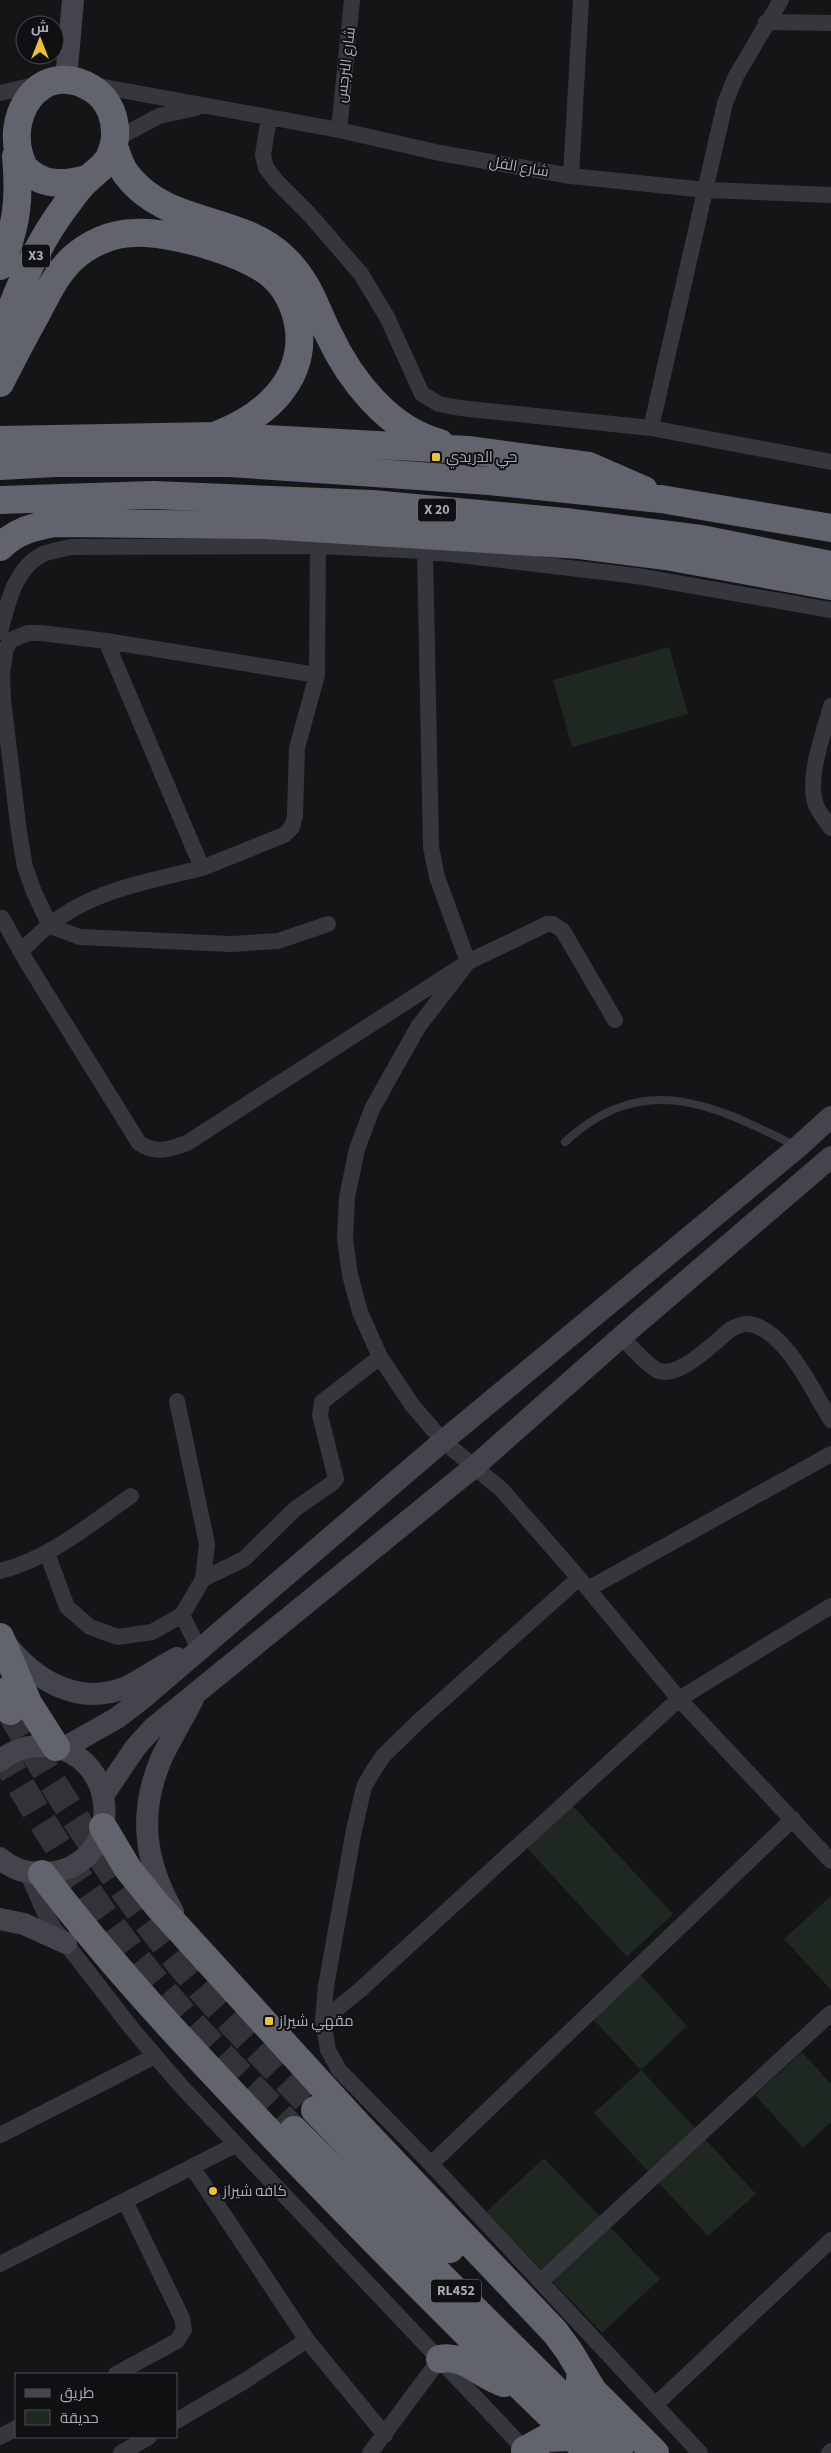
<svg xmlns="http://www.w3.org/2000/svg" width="831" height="2453" font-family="'Source Sans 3',Cairo,sans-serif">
<rect width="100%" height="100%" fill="#151517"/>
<path fill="#1f2721" d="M669,647l19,67 -116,33 -19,-67z
M572,1805l101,109 -46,43 -101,-110z
M831,1896v94l-47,-51z
M640,1974l47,52 -46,44 115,124 -48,42 -114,-123 47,-43 -49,-52z
M802,2052l29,32v38l-28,26 -48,-53z
M544,2158l116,121 -58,54 -116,-121z"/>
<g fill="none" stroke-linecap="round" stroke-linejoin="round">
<path stroke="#323337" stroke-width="28" stroke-dasharray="28 14" stroke-linecap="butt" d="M10,1711c50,87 104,170 167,249 42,53 92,101 138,150
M0,1750c47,82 98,163 159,236 42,50 89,97 135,144"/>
<path stroke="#36373c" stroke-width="8" d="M565,1142c79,-73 149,-37 231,4"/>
<path stroke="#36373c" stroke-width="16" d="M766,22l65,1
M93,85l246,45 101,23 131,23 135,14 125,5
M0,93l39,-9
M269,117l-6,38 3,13 12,15 32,32 51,59 26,43 35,77 17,10 21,4 191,20 180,34
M339,130l13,-130
M116,139l43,-23 37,-8
M571,176l10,-176
M651,428l74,-325 11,-27 45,-76
M0,632c8,-28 13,-61 41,-77 9,-4 21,-6 30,-8l247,-1 107,5 212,25 194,34
M106,641l96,227 82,-33 8,-8 3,-11 2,-68 20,-73 1,-129
M317,675l-211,-34 -65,-8h-13l-17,7 -5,8 -4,25 1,27 16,132 6,35 9,25 16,34 30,11 151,7 47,-3 50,-17
M831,706c-7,27 -25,72 -15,99 3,8 10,16 15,23
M2,918l26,46 111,179c17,11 29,7 48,0l281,-181 -31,-85 -6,-30 -6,-296
M21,951c13,-12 26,-26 41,-35 41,-28 93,-36 140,-48
M615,1020l-52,-89 -10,-7h-6l-79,38 -50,65 -46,82 -15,40 -10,48 -2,42 5,36 10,37 20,45 32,48 31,36 59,49 77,88 100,121 152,162
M621,1337c11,10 21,23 34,32 20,14 60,-27 76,-40 5,-2 12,-6 18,-5 36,5 64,68 82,96
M47,1553l20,54 23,20 28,10 34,-5 30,-17 21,-36 4,-35 -30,-143
M0,1571c49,-12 90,-47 131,-75
M203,1579l41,-20 51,-50 36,-25 5,-5 -16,-64 2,-13 58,-45
M588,1589l243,-135
M182,1615l17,34
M27,1872l16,37 10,18 80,103 48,56 347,367
M323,2020l3,-34 28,-156 10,-43 9,-16 10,-15 36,-35 160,-143
M0,2135l155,-79
M431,2164l362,-345
M192,2167l115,173
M0,2264l235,-119
M541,2281l290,-268
M116,2374l61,-33 7,-11 -2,-12 -57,-117
M655,2405l176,-165
M176,2421l67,-39 64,-42 78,95
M0,2437l16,-9
M121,2453l28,-16
M370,2453l70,-94
M700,2453l-269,-289 -92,-94 -11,-20 -5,-30 37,-30 319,-291 152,-93
M829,2453l2,-2"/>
<path stroke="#44454c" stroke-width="22" d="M66,79l7,-79
M7,1645c28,35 71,61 117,43 18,-8 35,-21 53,-30
M62,1749l55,-31 25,-19 301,-258 355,-294 33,-30
M0,1761c12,-11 30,-16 46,-15 74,6 79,115 8,126 -19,3 -39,0 -54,-14
M104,1794l31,-46 18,-20 321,-261 147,-130 210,-180
M173,1912c-29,-51 -35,-100 -11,-155 9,-19 21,-38 31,-58
M0,1919l24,5 42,19"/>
<path stroke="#62646d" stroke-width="28" d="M114,146c3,9 6,20 12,28 41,54 112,40 158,84 25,24 30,47 45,77 21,45 60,95 111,108
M0,266c17,-40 20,-67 16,-110
M0,341c15,-46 35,-94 64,-133 7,-9 14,-21 24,-29 7,-7 16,-12 21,-21 8,-16 8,-31 2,-47 -4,-9 -11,-18 -20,-23 -52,-31 -91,32 -67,79 17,20 41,18 63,12
M0,383c12,-24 24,-47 37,-70 10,-19 19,-39 35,-54 16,-15 40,-26 62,-26 36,-2 116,20 142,46 13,13 21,33 23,51 5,53 -36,87 -82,105
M0,440l213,-4 255,14 121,16 55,24
M0,466l55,-3h175l174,12 85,6 172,18 170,29
M0,500l153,-5 219,9 193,18 136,17 130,26
M0,547c16,-16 33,-20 54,-24l211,2 315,20 86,11 165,30
M0,1637l28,66 28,44
M0,1692l10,19
M103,1827l25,42 30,37 200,219 197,207 14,19 24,40
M42,1874c71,94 148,175 230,261 103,108 209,214 317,318
M315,2110l135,139
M294,2130l325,323
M440,2359c25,-5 41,17 64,24
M580,2378l75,75
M525,2450l22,-12 25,-1"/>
</g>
<g fill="#eec135" stroke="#101012" stroke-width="2">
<rect x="431" y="452" width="10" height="10" rx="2.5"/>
<rect x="264" y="2016" width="10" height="10" rx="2.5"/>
<circle cx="213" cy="2191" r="5"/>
</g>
<g text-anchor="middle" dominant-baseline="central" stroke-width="4" stroke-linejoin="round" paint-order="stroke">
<g fill="#101012" stroke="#7a7c86" stroke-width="1">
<rect x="22" y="244.5" width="28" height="23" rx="4"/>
<rect x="418" y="498.5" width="38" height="23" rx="4"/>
<rect x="431" y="2279.5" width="50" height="23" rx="4"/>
</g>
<g font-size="14" font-weight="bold" fill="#a7abb7">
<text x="36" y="256">X3</text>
<text x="437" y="510">X 20</text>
<text x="456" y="2291">RL452</text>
</g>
<g font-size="15" fill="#a7abb7" stroke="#101012">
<text transform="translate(346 65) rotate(-83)">شارع النرجس</text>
<text transform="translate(519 167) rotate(10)">شارع الفل</text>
</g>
<g font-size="15" fill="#a7abb7" stroke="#101012" text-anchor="start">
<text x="446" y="457">حي الدريدي</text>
<text x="279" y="2021">مقهي شيراز</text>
<text x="223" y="2191">کافه شيراز</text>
</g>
</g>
<rect x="15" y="2373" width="162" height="65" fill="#101012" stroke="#4c4e54"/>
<rect x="25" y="2389" width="25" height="8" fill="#44454c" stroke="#4c4e54"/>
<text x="60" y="2398" font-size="15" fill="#a7abb7">طريق</text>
<rect x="25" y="2410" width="25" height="15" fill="#1f2721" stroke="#4c4e54"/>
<text x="60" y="2423" font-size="15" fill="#a7abb7">حديقة</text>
<g transform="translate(40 40)"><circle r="24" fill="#101012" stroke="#4c4e54"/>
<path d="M0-4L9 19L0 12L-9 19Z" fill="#eec135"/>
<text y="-8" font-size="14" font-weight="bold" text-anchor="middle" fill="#a7abb7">ش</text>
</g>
</svg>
